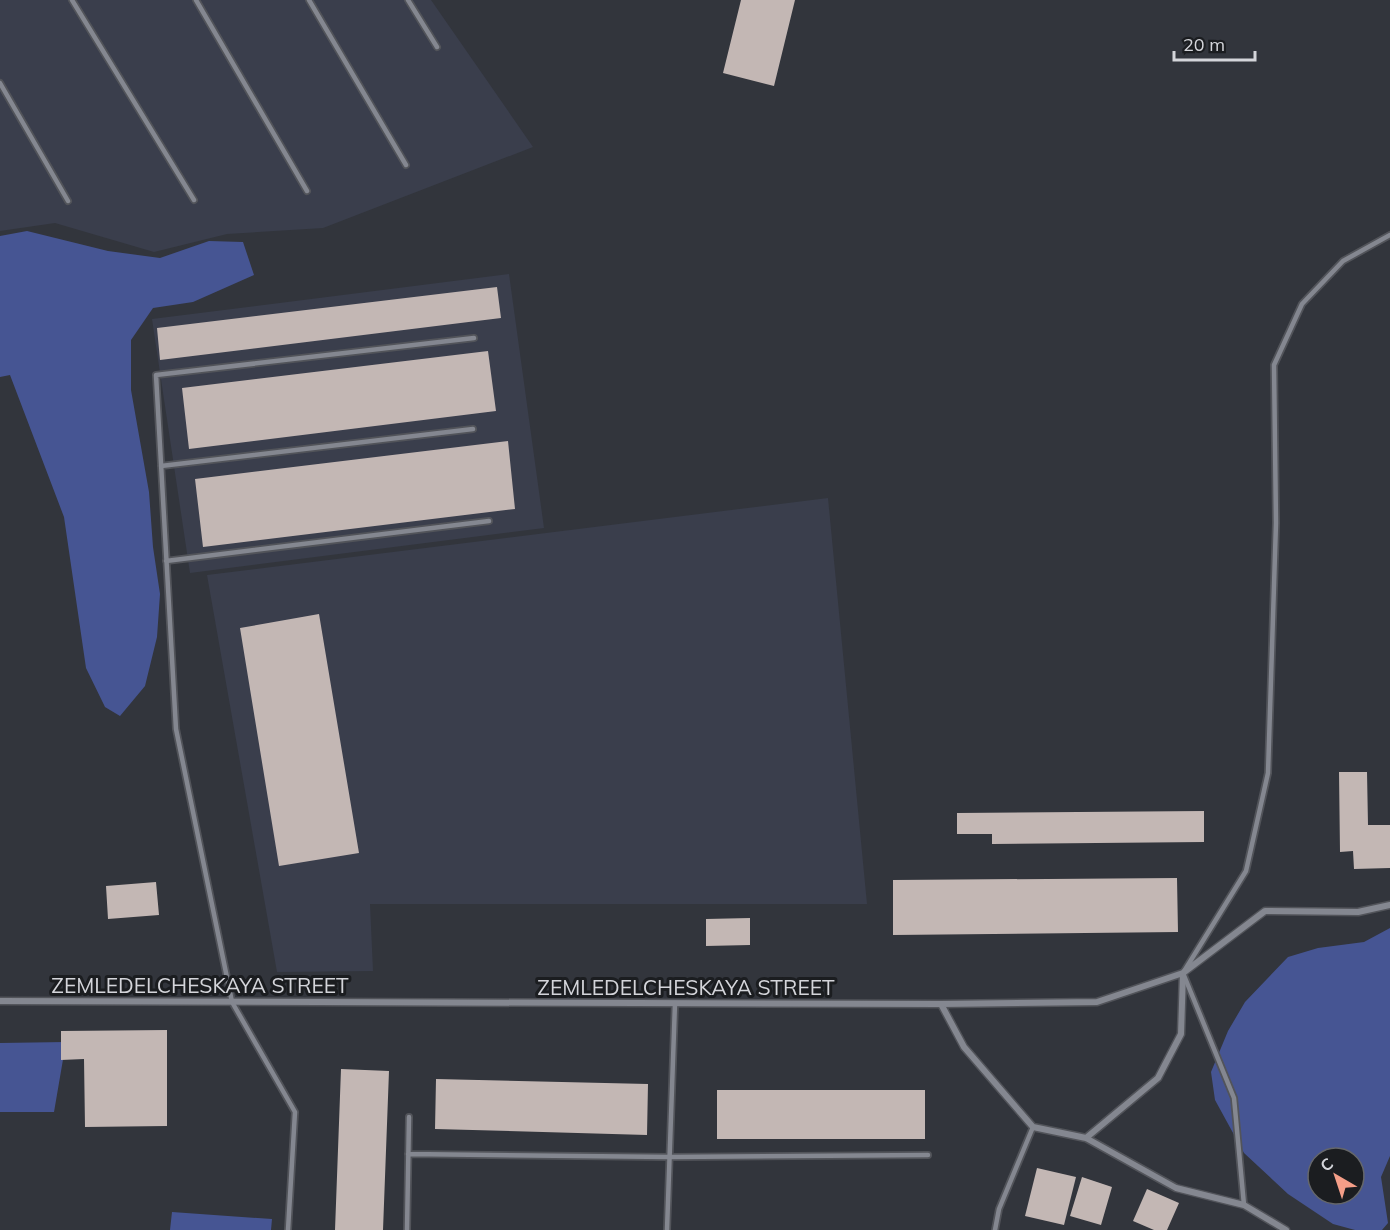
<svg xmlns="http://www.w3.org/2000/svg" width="1390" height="1230" font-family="Mulish,sans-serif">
<rect width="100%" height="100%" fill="#32353c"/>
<path fill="#3a3e4c" d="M0,0h431l102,147 -210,81 -96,6 -73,18 -99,-29 -55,8z
M509,274l35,254 -354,45 -38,-254z
M828,498l39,406h-497l3,67 -96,1 -70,-397z"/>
<path fill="#465593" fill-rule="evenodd" d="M27,231l81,20 52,7 49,-17 34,1 11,33 -61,27 -40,6 -22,32v50l18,102 4,55 7,47 -3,43 -12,49 -25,30 -15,-9 -19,-39 -22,-151 -54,-142 -10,2v-141z
M1390,928v228l-9,21 7,46 -6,7h-27l-22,-6 -45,-30 -44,-41 -29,-53 -4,-28 17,-41 17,-29 43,-45 30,-9 46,-6zM1318,1158h36v36h-36z
M66,1042l-12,70h-54v-69z
M172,1212l100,7 -1,11h-101z"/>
<path fill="#c3b7b4" d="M741,0h54l-21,86 -51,-13z
M497,287l4,31 -341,42 -3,-32z
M488,351l8,60 -307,38 -7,-61z
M508,441l7,68 -312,38 -8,-68z
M319,614l40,239 -80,13 -39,-238z
M1339,772h28l1,53h22v43l-36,1 -1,-18 -13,1z
M1204,811v31l-212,2v-10h-35v-21z
M1177,878l1,54 -285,3v-55z
M156,882l3,33 -51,4 -2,-33z
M750,918v27l-44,1v-27z
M167,1030v96l-82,1 -1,-68 -23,1v-29z
M341,1069l48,2 -6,159h-48z
M436,1079l212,5 -1,51 -212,-6z
M717,1090h208v49h-208z
M1037,1168l39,9 -12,48 -39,-9z
M1082,1177l30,10 -11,38 -31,-9z
M1147,1189l32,14 -12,27h-13l-21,-9z"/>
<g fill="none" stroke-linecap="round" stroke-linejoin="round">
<g stroke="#52545a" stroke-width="8">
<path id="service" d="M72,0l122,200
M196,0l111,191
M309,0l97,165
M408,0l29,47
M0,83l68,118
M161,466l312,-37
M166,561l323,-40
M408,1154l262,3 258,-2
M1244,1205l-10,-107 -51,-125 63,-102 22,-98 8,-250 -2,-158 28,-61 41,-43 47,-26
M288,1230l7,-118 -63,-110 -56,-273 -20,-354 318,-37
M407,1230l2,-113
M667,1230l8,-227
M995,1230l4,-21 34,-82"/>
</g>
<g stroke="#52545a" stroke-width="9">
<path id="minor" d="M0,1001l941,3 23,43 69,80 53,11 90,50 68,17 42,25
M941,1004l156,-2 86,-29 82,-62 93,1 32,-7
M1086,1138l72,-60 23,-44 2,-61"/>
</g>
<use href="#service" stroke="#848790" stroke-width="4.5"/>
<use href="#minor" stroke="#848790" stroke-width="6"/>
</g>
<g text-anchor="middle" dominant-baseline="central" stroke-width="6" stroke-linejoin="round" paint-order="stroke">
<g font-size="21" fill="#d4d5da" stroke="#1b1d20">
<text x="200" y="985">ZEMLEDELCHESKAYA STREET</text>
<text x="686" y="987">ZEMLEDELCHESKAYA STREET</text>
</g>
</g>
<g transform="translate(1336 1176) rotate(321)"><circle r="28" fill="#1b1d20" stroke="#65676a" stroke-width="1.5"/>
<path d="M0-4.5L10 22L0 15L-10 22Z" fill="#f49e88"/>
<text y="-9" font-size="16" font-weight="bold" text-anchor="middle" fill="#d4d5da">С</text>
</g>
<path d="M1174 51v9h81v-9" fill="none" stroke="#d4d5da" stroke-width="3"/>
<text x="1183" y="51" font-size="18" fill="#d4d5da" stroke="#1b1d20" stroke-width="4.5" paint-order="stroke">20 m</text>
</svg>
